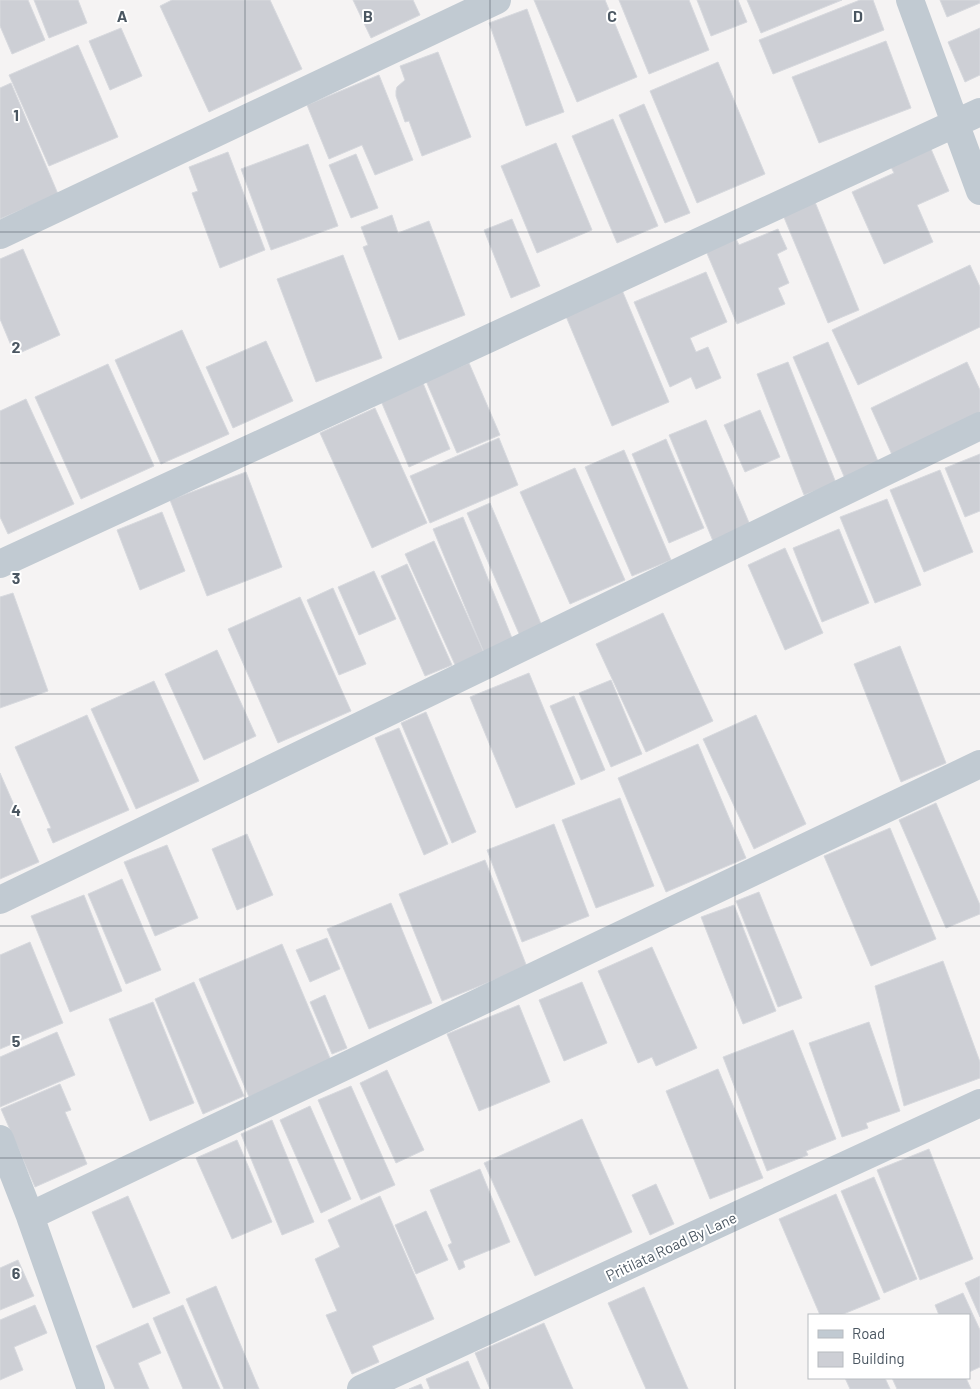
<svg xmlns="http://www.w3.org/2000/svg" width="980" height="1389" font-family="Barlow,sans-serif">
<rect width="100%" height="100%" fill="#f5f3f3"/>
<path fill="#cdcfd5" stroke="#d7d9de" d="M0,0h28l17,40 -33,14 -12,-28z
M34,0h44l9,23 -38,15z
M172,0h98l32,69 -93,43 -49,-106z
M353,0h60l7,15 -49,23z
M534,0h71l32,77 -60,25z
M619,0h70l20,50 -60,24z
M697,0h41l9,22 -36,14z
M747,0h95l-81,33z
M860,0h13l11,30 -111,44 -14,-34z
M940,0h40v3l-33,14z
M527,9l37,103 -38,14 -37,-103z
M121,28l21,48 -32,14 -21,-49z
M980,28v47l-15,7 -17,-40z
M886,41l25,67 -92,35 -27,-66z
M78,45l40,92 -69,29 -40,-91z
M438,52l33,85 -49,19 -13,-35 -4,1 -9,-26v-5l1,-4 8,-7 -5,-14z
M718,62l47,112 -68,29 -47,-112z
M379,75l34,85 -38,15 -13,-30 -33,14 -22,-54z
M11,83l47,111 -58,25v-131z
M644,104l46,109 -25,10 -46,-108z
M613,119l45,107 -41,17 -45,-107z
M556,143l36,87 -55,23 -36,-87z
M308,144l30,82 -67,24 -30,-81z
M931,149l18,42 -32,14 16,37 -49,22 -32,-72 42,-19 -3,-6z
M228,152l37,98 -45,18 -28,-75 6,-2 -9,-24z
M356,154l22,54 -27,10 -22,-53z
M815,202l44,108 -31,13 -45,-108z
M392,215l6,18 31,-12 36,94 -66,25 -36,-93 5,-2 -7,-18z
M512,219l28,67 -29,12 -27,-68z
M778,229l9,20 -10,5 12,29 -11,5 7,16 -48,20 -31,-73 30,-12 3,6z
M23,249l37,86 -45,20 -15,-36v-60z
M343,255l39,103 -66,24 -39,-103z
M970,265l10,22v40l-122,58 -26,-55z
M706,272l21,50 -37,16 6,14 12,-5 13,31 -25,11 -5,-12 -21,10 -36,-85z
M622,290l47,112 -57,24 -47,-112z
M182,330l47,104 -68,30 -46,-104z
M266,341l27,60 -60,27 -27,-61z
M828,342l52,124 -34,15 -53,-124z
M788,362l48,121 -32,12 -47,-121z
M967,362l13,28v26l-87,41 -22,-49z
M469,363l31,72 -43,18 -31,-72z
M108,364l46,102 -73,33 -46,-102z
M423,383l27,66 -41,18 -28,-66z
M26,399l48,105 -66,30 -8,-17v-106z
M375,408l52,115 -55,25 -52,-115z
M760,410l20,47 -35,15 -21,-47z
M706,420l44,105 -37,16 -44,-106z
M499,438l19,47 -88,38 -20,-47z
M666,439l38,89 -35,15 -37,-89z
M624,450l47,110 -39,16 -47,-109z
M980,454v57l-15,6 -20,-49z
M575,468l50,112 -55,24 -50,-112z
M940,470l33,82 -49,20 -34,-82z
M246,472l36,95 -75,29 -37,-96z
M887,499l34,86 -46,18 -35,-86z
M490,503l52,123 -22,10 -53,-123z
M162,512l23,59 -45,19 -23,-60z
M463,517l51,126 -29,12 -52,-126z
M839,529l30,74 -47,19 -29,-74z
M434,541l51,114 -29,12 -51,-113z
M785,548l38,85 -38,17 -37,-85z
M407,564l45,101 -27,11 -44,-100z
M374,571l22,48 -37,16 -21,-48z
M333,588l33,76 -27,11 -32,-75z
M13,593l35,98 -48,17v-111z
M300,597l51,114 -73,32 -50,-114z
M663,613l50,108 -67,31 -50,-108z
M900,646l46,117 -45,19 -47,-118z
M217,650l39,86 -52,24 -39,-86z
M529,673l46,111 -59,24 -46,-111z
M611,680l31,74 -31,13 -32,-74z
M154,681l45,100 -63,28 -45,-100z
M574,696l31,74 -24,10 -31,-74z
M426,712l50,120 -24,11 -51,-120z
M87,715l42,95 -76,33 -6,-14 4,-1 -36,-81z
M756,715l50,109 -52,25 -51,-110z
M399,728l49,116 -24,11 -49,-117z
M698,744l48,114 -80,34 -48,-114z
M0,773l39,89 -39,17z
M620,798l34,88 -58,22 -34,-88z
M936,803l44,102v9l-34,14 -47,-108z
M554,824l35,92 -67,26 -35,-92z
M890,828l46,111 -65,27 -47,-110z
M247,834l26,61 -36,15 -25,-61z
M167,845l31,73 -43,18 -31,-74z
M485,860l42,107 -85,34 -43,-107z
M122,879l39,91 -35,14 -38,-90z
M759,892l43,106 -24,9 -42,-106z
M84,895l38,96 -52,21 -39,-96z
M391,903l41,100 -63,26 -42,-100z
M734,905l42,106 -33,13 -42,-107z
M327,938l13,31 -30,13 -14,-32z
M30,942l33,81 -63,26v-94z
M282,944l50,119 -83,34 -50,-118z
M652,947l45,101 -41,18 -4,-9 -14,6 -40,-92z
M943,961l37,101v16l-76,28 -29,-120z
M194,982l50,114 -41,18 -48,-115z
M582,982l25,61 -43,18 -25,-61z
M325,995l22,53 -15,6 -22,-52z
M153,1002l41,101 -44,18 -41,-102z
M519,1005l31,77 -71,29 -32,-77z
M869,1022l31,89 -34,12 2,5 -26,9 -33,-94z
M793,1030l43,109 -30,12 2,4 -41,16 -44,-114z
M57,1032l18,43 -75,32v-50z
M718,1069l45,109 -53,21 -44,-108z
M387,1070l37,80 -28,13 -36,-80z
M60,1084l11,26 -6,2 22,52 -52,23 -34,-78z
M351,1086l44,99 -34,15 -43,-100z
M310,1106l41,93 -30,14 -41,-93z
M582,1119l50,113 -97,44 -51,-113z
M272,1120l42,102 -32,13 -41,-101z
M237,1140l35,82 -40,17 -36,-81z
M929,1149l44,110 -53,21 -43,-110z
M480,1169l30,73 -47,19 2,6 -6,3 -11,-25 4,-2 -22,-53z
M874,1177l43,102 -33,14 -43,-102z
M656,1184l18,40 -24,11 -18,-40z
M836,1194l44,105 -39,16h-21l-41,-96z
M128,1196l42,97 -37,15 -41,-96z
M380,1196l54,123 -62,27 7,16 -27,12 -26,-59 11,-4 -22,-52 25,-12 -12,-27z
M426,1211l22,49 -32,14 -21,-49z
M18,1260l16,36 -34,14v-42z
M980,1276v41l-15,-34z
M216,1286l43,103h-35l-38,-90z
M644,1287l44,102h-42l-38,-86z
M963,1293l17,37v37l-11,5v-57h-30l-4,-10z
M35,1305l12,28 -33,14 9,23 -23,10v-60z
M183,1305l37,84h-37l-30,-71z
M148,1323l13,30 -23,10 11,26h-34l-19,-43z
M544,1323l29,66h-83l-15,-36z
M468,1361l12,28h-50l-4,-10z
M845,1378h40l5,11h-40z
M892,1378h74l5,11h-74z
M421,1384l2,5h-14z"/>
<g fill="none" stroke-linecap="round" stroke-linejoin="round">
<path stroke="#c1cad2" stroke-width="28" d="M910,0l70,191
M0,235l497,-235
M0,564l980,-452
M0,900l980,-474
M0,1139l30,77 61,173
M30,1216l950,-452
M361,1389l619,-286"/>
</g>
<path fill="none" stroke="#4a5661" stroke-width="1" stroke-opacity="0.55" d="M245,0v1389M490,0v1389M735,0v1389M0,232h980M0,463h980M0,694h980M0,926h980M0,1158h980"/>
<g text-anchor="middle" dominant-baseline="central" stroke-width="4" stroke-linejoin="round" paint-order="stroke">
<g font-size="15" fill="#4a5661" stroke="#fff">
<text transform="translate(671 1246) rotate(-25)">Pritilata Road By Lane</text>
</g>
</g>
<g font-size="16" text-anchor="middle" font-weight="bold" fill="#4a5661" stroke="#fff" stroke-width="4" stroke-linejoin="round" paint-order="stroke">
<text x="122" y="22">A</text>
<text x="368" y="22">B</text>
<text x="612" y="22">C</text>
<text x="858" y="22">D</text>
<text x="16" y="121">1</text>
<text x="16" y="353">2</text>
<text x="16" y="584">3</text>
<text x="16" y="816">4</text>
<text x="16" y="1047">5</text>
<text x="16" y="1279">6</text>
</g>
<rect x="808" y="1314" width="162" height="65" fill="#ffffff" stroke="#b7bbc0"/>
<rect x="818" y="1330" width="25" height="8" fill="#c1cad2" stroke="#b7bbc0"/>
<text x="852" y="1339" font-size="15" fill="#4a5661">Road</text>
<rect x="818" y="1352" width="25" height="15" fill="#cdcfd5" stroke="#b7bbc0"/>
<text x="852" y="1364" font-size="15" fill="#4a5661">Building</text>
</svg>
